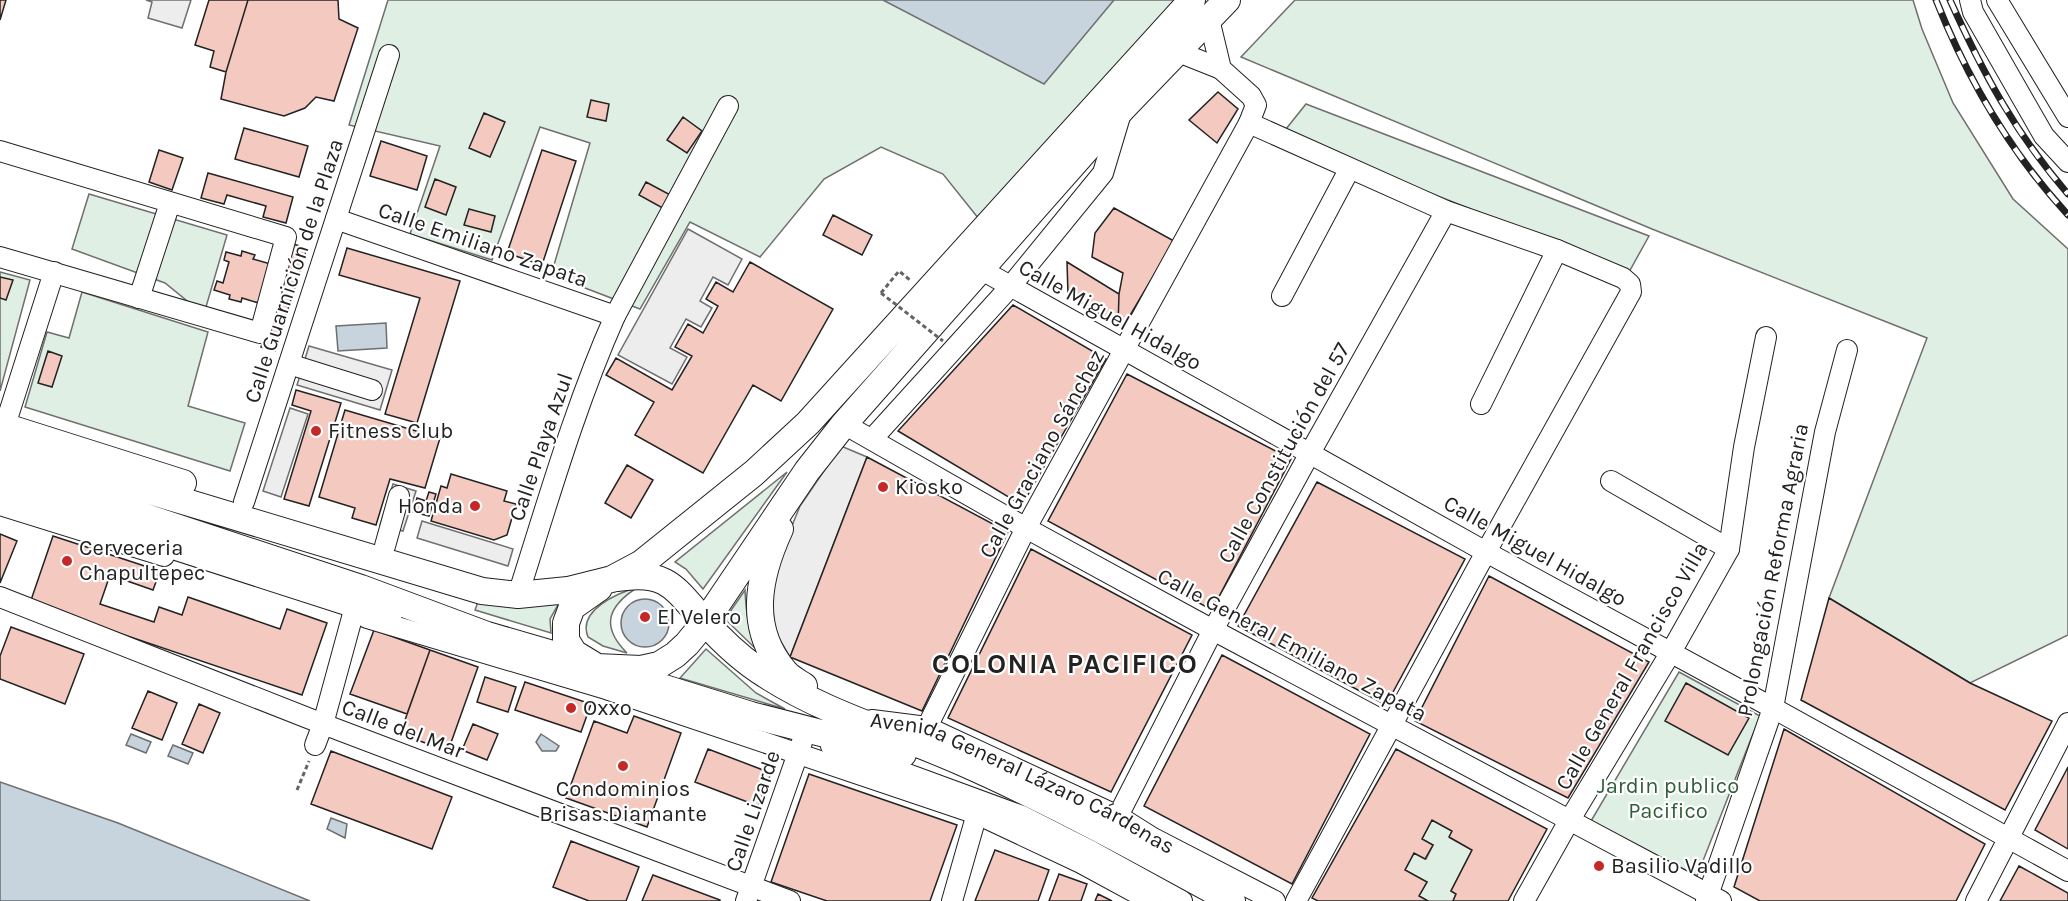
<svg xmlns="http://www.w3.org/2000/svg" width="2068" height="901" font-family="Karla,sans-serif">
<rect width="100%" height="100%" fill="#fff"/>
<path fill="#e0efe3" stroke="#6f6f6f" stroke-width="1.5" d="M388,0h791l-200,219 -36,-45 -62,-27 -57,32 -64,78 -70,-35 -50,87 -89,-34 39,-132 -50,-16 -48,133 -82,-26 30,-88 -91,-21z
M1295,0h618l9,29 31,74 60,96 55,50v386l-98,48 -141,-85 98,-260 -275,-109 -411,-172z
M1306,104l343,132 -20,36 -347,-138z
M89,194l138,41 -21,72 -15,-3 -26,-21 -93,-34z
M0,272l30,8 -30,111z
M82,292l126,40 -20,74 57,17 -15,48 -205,-64 22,-75 22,6z
M787,472l-84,117 -17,-20 -11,-7z
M638,587c-30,19 -38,39 -11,66l-24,-7 -15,-9c-11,-27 30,-44 50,-50z
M745,590c1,21 3,39 11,59l-31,-30z
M478,602l81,1 -9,16 1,14 -76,-23z
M706,649l50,44 29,16 -105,-31z
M1679,672l81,44 -63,160 -106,-55z
M1432,820l20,11 -2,7 22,12 -21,41 5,3 -3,7h-25l-9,-5 8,-14 -22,-12 9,-17 12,6 7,-14 -11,-6z"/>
<path fill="#ededed" stroke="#6f6f6f" stroke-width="1.5" d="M146,0h45l-9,28 -34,-10 4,-16z
M688,229l54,30 -14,26 -15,-8 -13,24 12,7 -11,19 -15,-8 -16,29 17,9 -15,27 -54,-29z
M309,346l83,24 -12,40 -83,-25z
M290,408l18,6 -27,83 -18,-6z
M841,446l26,11 -77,200 -13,-22 -9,-34 17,-58 15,-37z
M393,484l23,7 -13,40 -23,-6z
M422,521l91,28 -5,17 -91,-28z"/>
<path fill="#c7d3dd" stroke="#6f6f6f" stroke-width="1.5" d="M883,0h231l-70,84z
M386,323l1,25 -49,3 -2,-25z
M621 623a24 24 0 1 1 48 0a24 24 0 1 1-48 0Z
M131,734l20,8 -5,11 -20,-8z
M541,734l18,12 -3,5h-14l-6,-9z
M173,745l20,8 -5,11 -20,-8z
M0,782l118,41 192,78h-310z
M331,818l16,6 -2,14 -18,-9z"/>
<path fill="#f3c9c0" stroke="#222" stroke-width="1.5" d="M0,0h6l-6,20z
M209,0h39l-22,72 -16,-5 4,-16 -19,-6z
M248,0h90l1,19 19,9 -24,73 -18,-4 -11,11 -21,8 -63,-17 5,-27z
M1218,92l20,17 -21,34 -28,-23z
M591,100l18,4 -3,17 -19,-4z
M484,113l21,9 -15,35 -21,-9z
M683,117l19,14 -15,22 -20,-13z
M244,128l64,18 -9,31 -64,-18z
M381,141l46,15 -10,34 -47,-14z
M159,150l24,8 -11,32 -23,-8z
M542,150l34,11 -34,104 -35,-12z
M208,173l85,24 -7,26 -23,-6 3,-11 -39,-11 -3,9 -23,-6z
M435,179l21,8 -10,28 -21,-8z
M646,182l30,16 -8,13 -29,-16z
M1114,208l60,33 -52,88 -4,-3 1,-32 4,-21 -31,-16 3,-24z
M469,209l26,7 -4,16 -27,-7z
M833,215l39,20 -10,20 -39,-20z
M293,244l14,4 -32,103 -14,-4z
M347,248l113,33 -43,142 -32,-9 35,-116 -81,-23z
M242,251l13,4 -2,4 21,6 -12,39 -20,-6 -1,4 -12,-3 1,-4 -16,-5 3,-9 6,2 6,-21 -5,-2 2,-8 15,4z
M750,262l83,47 -52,92 -28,-16 -50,88 -68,-38 19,-33 -48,-27 10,-17 56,32 20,-34 -17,-9 13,-23 15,9 15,-27 -12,-7 10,-17 17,10z
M1067,262l52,32 -1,32 -50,-32z
M0,277l13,3 -7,20 -6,-2z
M1013,305l93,54 -84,146 -124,-74z
M48,351l14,5 -10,31 -14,-4z
M1127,374l164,85 -79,151 -164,-89z
M296,390l45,13 -32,103 -25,-7 27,-88 -19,-6z
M345,410l95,28 -15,50 -35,-9 -14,46 -24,-7 3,-10 -36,-11z
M867,457l141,75 -86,179 -132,-54z
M627,465l26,15 -22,38 -26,-15z
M451,474l56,17 -3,10 12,3 -9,31 -13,5 -63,-19 10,-35 6,2z
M1317,482l148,77 -79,146 -148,-79z
M429,492l7,2 -7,22 -16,-4 4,-14 9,3z
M0,534l17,7 -17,42z
M53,536l107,35 -7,19 -43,-15 -10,29 54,18 5,-15 23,8 6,-18 92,32 7,-20 40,14 -25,72 -272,-92z
M1031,549l161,86 -81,157 -163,-74z
M1489,576l160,86 -81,136 -153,-77z
M1829,598l141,85 82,38 -47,89 -204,-110z
M11,627l73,27 -19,50 -65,-25v-23z
M374,630l56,20 -23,64 -57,-20z
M430,650l48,17 -30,84 -48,-17z
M1222,655l148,79 -78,150 -148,-78z
M485,677l31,10 -8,25 -31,-10z
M525,682l66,22 -10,28 -66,-22z
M1686,683l63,35 -21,37 -63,-34z
M148,691l29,12 -15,37 -30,-12z
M199,704l21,9 -17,40 -21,-9z
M634,716l47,17 -34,94 -81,-29 28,-77 33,12z
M473,724l25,10 -11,26 -25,-10z
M1784,729l201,115 -29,57h-196l-26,-14z
M708,749l63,24 -13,33 -63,-24z
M1396,749l151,80 -39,72h-55l3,-7 -5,-3 21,-41 -23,-13 3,-6 -20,-11 -10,19 11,6 -8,14 -11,-6 -9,17 22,12 -8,14 9,5h-110l-6,-3z
M331,751l121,46 -20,52 -121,-45z
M2068,767v82l-33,-19z
M809,774l148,51 -27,76h-103l-56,-19z
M571,841l68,26 -13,34h-37l-36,-14z
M995,850l54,20 -11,31h-63z
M2019,866l49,27v8h-68z
M1059,874l28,10 -6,17h-32z
M653,875l67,25v1h-78z
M1098,894l14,7h-17z"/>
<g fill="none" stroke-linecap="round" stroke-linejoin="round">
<g stroke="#222" stroke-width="22">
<g id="minor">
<path d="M1970,0l3,12 71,124 24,26"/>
<path d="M1997,0l71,117"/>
<path d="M1176,51l45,18"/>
<path d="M1249,123l197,88 111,39 66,28 7,6 1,8 -145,260 -190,349"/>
<path d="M0,151l286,86 -26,96 -260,-76"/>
<path d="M336,219l279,97"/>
<path d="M980,269l506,283 287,156 295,163"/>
<path d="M1282,296l67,-126"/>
<path d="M139,298l31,-95"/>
<path d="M289,364l83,26"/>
<path d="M1481,404l76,-154"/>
<path d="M844,424l182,104 187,102 508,271"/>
<path d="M1,438l53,-166"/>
<path d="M873,438l137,-151 93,-114 18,-60"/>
<path d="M1611,481l118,68"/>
<path d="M244,502l145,-447"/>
<path d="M0,505l164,51"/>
<path d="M385,546l14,-50"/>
<path d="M518,595c30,-94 57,-189 97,-279l113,-210"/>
<path d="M0,597l323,127 467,177"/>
<path d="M367,618l239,71 371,125 104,49 70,38"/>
<path id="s1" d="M872,720l55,7 191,89 35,22 122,63"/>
<path d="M927,727l99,-199 223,-405 7,-18 -5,-9 -30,-27 -12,-50"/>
<path d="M315,745l8,-21 36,-132"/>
<path d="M831,746l191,70 69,35 91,50"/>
<path d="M1118,816l95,-186 97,-177 136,-242"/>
<path d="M746,901l56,-159"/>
<path d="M952,901l28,-98"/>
<path d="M1524,901l45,-80 102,-169 58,-103 15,-102 22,-110"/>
<path d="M1706,901l67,-193 52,-276 22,-82"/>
<path d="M1976,901l92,-178"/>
</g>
</g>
<g stroke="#222" stroke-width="28">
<path id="major" d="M0,425l183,58
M0,446l482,145 36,4 50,-5 44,-11 30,-16 112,-90 54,-50 384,-423
M0,469l361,119 126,47 110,32 44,2 18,-4 16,-10 12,-11 18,-22 102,-151 37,-47 279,-316 104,-108
M0,490l356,115 33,8
M780,529c-22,48 -33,99 5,143 5,6 13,10 19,14
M618,578c49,-8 57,10 86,43 18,20 39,40 62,54 60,39 130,58 195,87 93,41 182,90 271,139
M599,588l-27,19 -6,16v17l8,13 23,14 154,48 152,39"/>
</g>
<path stroke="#646464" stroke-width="3" stroke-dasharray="4.5 3" stroke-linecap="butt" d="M881,293l18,-22 11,9
M297,790l12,-29"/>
<use href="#minor" stroke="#fff" stroke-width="20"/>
<use href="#major" stroke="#fff" stroke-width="26"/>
<g stroke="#222" stroke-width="7">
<path id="rail" d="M1936,0c31,78 74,152 132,215
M1950,0c33,73 65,133 118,194"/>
</g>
<use href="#rail" stroke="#fff" stroke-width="4.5" stroke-dasharray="14" stroke-linecap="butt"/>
<path stroke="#646464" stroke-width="3" stroke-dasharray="4.5 3" stroke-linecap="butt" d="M881,293l62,48"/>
</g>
<g fill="#c62828" stroke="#fff" stroke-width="2">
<circle cx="316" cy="431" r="6"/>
<circle cx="883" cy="487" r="6"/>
<circle cx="475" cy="506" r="6"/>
<circle cx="67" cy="561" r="6"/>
<circle cx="645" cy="617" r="6"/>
<circle cx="571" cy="708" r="6"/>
<circle cx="623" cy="766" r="6"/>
<circle cx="1599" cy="866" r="6"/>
</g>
<g text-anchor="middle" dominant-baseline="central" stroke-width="4.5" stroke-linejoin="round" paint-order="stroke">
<g font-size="22" fill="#222" stroke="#fff">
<text transform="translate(483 245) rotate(19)">Calle Emiliano Zapata</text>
<text transform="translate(294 271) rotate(-72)">Calle Guarnición de la Plaza</text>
<text transform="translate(1110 315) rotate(29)">Calle Miguel Hidalgo</text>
<text transform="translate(541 447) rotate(-71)">Calle Playa Azul</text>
<text transform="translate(1284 453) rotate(-61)">Calle Constitución del 57</text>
<text transform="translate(1042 454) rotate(-61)">Calle Graciano Sánchez</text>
<text transform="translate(1535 551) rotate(29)">Calle Miguel Hidalgo</text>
<text transform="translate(1773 570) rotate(-79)">Prolongación Reforma Agraria</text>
<text transform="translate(1292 645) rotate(28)">Calle General Emiliano Zapata</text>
<text transform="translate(1632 666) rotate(-60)">Calle General Francisco Villa</text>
<text transform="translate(403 729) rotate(21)">Calle del Mar</text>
<text stroke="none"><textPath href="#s1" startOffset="164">Avenida General Lázaro Cárdenas</textPath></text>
<text transform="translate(753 811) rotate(-71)">Calle Lizarde</text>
</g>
<g font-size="22" fill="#222" stroke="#fff" text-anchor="start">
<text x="328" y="431">Fitness Club</text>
<text x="895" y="487">Kiosko</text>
<text x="463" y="506" text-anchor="end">Honda</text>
<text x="79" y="548">Cerveceria<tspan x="79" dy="25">Chapultepec</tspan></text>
<text x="657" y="617">El Velero</text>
<text x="583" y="708">Oxxo</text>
<text x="623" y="789" text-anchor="middle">Condominios<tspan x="623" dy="25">Brisas Diamante</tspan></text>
<text x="1611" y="866">Basilio Vadillo</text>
</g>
<g font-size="22" fill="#2f5e38" stroke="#fff">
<text x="1668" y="786">Jardin publico<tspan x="1668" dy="25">Pacifico</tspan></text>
</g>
<g font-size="28" font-weight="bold" letter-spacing="1.5" fill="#222" stroke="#fff">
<text x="1065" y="663">COLONIA PACIFICO</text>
</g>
</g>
</svg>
